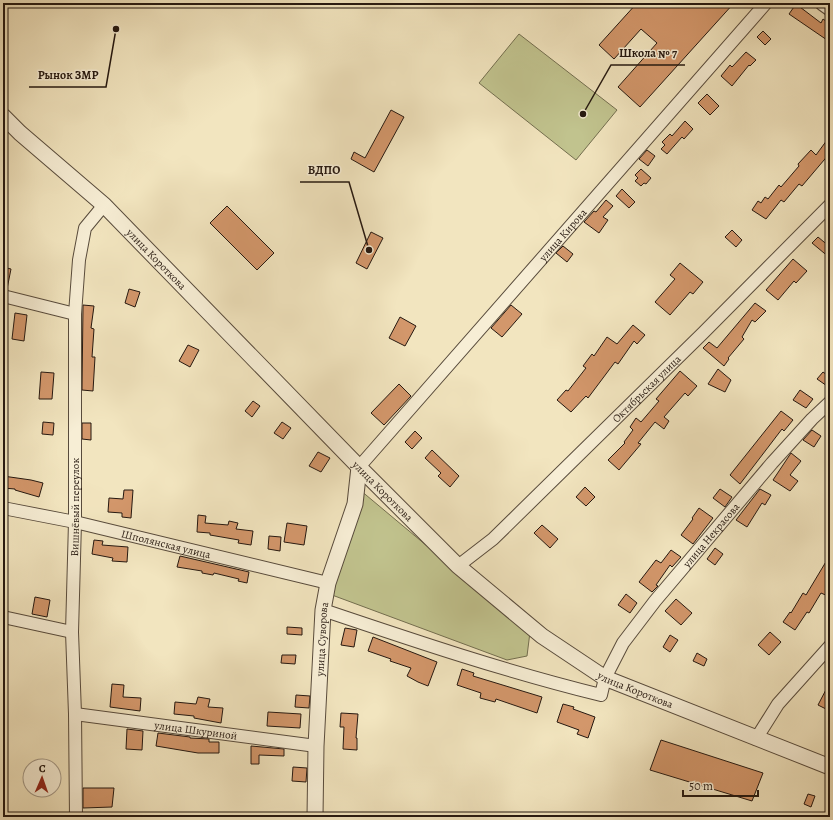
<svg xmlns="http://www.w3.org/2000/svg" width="833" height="820" font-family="Alegreya,serif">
<rect width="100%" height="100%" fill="#f2e5bf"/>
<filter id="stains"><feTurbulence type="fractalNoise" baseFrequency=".005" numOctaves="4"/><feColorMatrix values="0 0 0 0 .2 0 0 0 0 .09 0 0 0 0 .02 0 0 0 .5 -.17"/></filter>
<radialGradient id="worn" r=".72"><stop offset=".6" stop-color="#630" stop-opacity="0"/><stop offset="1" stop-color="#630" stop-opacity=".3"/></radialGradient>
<path fill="#c1c38e" stroke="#736e4f" d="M519,34l98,76 -41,50 -97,-77z
M360,490l170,142 -3,24 -20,4 -175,-65z"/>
<path fill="#d3976b" stroke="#251810" d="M637,3h97l-94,104 -22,-20 39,-44 -16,-14 -27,30 -15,-14z
M796,4l25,19 2,-4 7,5v12l-3,4 -38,-26z
M763,31l8,8 -6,6 -8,-8z
M746,52l10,8 -6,6 -1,-1 -17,21 -11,-10 9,-11 2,2z
M707,94l12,12 -9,9 -12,-12z
M391,110l13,7 -30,55 -23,-13 3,-7 11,6z
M685,121l8,8 -9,10 -2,-2 -15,17 -6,-5 4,-4 -3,-3 8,-8 2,2z
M830,136v17l-28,33 -3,-2 -15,18 -3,-2 -15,19 -14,-9 6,-9 3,2 4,-6 3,2 11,-14 2,2 18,-21 -1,-2 13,-14 5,5z
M647,150l8,6 -7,10 -9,-7z
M641,169l10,9 -5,6 -2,-1 -3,3 -6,-5 3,-3 -3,-3z
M622,189l13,13 -6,6 -13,-12z
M606,200l7,6 -10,11 5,3 -9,13 -15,-11 10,-11 2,1z
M227,206l47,47 -17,17 -47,-47z
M732,230l10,10 -6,7 -11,-10z
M371,232l12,6 -16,31 -11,-6z
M818,237l12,10v11l-18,-15z
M563,246l10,8 -6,8 -11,-9z
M793,259l14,12 -11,12 -2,-2 -16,19 -12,-10z
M680,263l23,19 -10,12 -3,-2 -20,23 -15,-13 20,-23 -5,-4z
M3,267l8,2 -4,20h-4z
M129,289l11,3 -5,15 -10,-4z
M755,303l11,8 -11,11 -3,-2 -10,17 2,2 -16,19 1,1 -5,7 -21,-18 6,-6 8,6z
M83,305l11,1 -3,22 3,1 -2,28h3l-2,34 -11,-1z
M511,305l11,9 -20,23 -11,-9z
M15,313l12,2 -3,26 -12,-2z
M400,317l16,9 -11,20 -16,-8z
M633,325l12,10 -8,9 -3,-3 -16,23 -3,-2 -27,36 -2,-2 -15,16 -14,-12 9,-10 2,1 18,-23 -3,-2 9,-12 2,2 13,-19 10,7z
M188,345l11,5 -9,17 -11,-6z
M718,369l13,11 -6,12 -17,-8z
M680,371l17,15 -9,10 -3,-3 -21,24 5,4 -5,8 -9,-7 -17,21 3,1 -22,26 -11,-10 17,-17 -1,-1 9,-12 -3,-3 6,-9 5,4 18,-21 -3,-2z
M41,372l13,1 -2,26h-13z
M823,372l7,5v11l-13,-9z
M399,384l12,12 -27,29 -13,-12z
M800,390l13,9 -7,9 -13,-8z
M253,401l7,5 -8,11 -7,-6z
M781,411l12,9 -9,11 -2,-2 -42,55 -10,-9z
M43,422l11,1 -1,12 -11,-1z
M282,422l9,6 -8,11 -9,-6z
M82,423h9v17l-9,-1z
M812,430l9,6 -7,11 -11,-7z
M415,431l7,7 -10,11 -7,-7z
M432,450l27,26 -9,11 -12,-11 3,-3 -16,-15z
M318,452l12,6 -9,14 -12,-6z
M791,453l10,8 -11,14 8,6 -8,10 -17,-11z
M3,476l28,4 12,3 -4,14 -24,-7v-1l-12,-1z
M585,487l10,10 -9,9 -10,-9z
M720,489l12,8 -7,10 -12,-9z
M760,489l11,6 -6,10 -3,-2 -15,24 -11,-7z
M124,490h9l-2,28 -9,-1v-4l-14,-1 1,-14 14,1z
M699,508l14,10 -20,26 -12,-9 12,-16 -1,-1z
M198,515l8,1 -1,7 23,2 1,-4 9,2 -2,6 17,2 -2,14 -13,-2 1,-3 -29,-5v-2l-13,-1z
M287,523l20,3 -3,19 -20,-3z
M542,525l16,14 -8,9 -16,-15z
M269,536l12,1 -1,14 -12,-2z
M94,540l9,1 -1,4 26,2 -1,15 -15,-1 1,-3 -21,-4z
M715,548l8,6 -8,11 -8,-6z
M671,550l10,7 -9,10 -2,-2 -14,20 2,1 -6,6 -13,-10 17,-22 5,3z
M830,555v42l-9,-4 -12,20 -2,-1 -12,18 -12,-8 7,-10 1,1 12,-20 3,2z
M180,556l69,16 -2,11 -9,-2 1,-2 -25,-6 -1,2 -11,-2v-2l-25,-4z
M626,594l11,9 -7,10 -12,-8z
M35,597l15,3 -3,17 -15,-3z
M676,599l16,14 -11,12 -16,-14z
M287,627l15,1v7l-15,-1z
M345,628l12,2 -3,17 -13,-2z
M770,632l11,10 -12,13 -11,-10z
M670,635l8,5 -8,12 -7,-5z
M373,637l64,25 -9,24 -10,-4 -11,-6 4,-8 -21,-7 1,-2 -23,-8z
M697,653l10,6 -3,7 -11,-5z
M282,655h14l-1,9 -14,-1z
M462,669l12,4 -1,3 69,21 -5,16 -41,-14 -1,3 -15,-4 1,-5 -24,-8z
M830,682v29l-12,-6z
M112,684l12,1 -1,12 18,1 -1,13 -30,-4z
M296,695l14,1 -1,12 -14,-1z
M198,697l12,2 -2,8 15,1 -2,15 -27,-5v-2l-20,-2 1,-12 21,2z
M563,704l11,3 -1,2 22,8 -7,21 -11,-4 2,-4 -22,-8z
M268,712l33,2 -1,14 -33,-2z
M341,713l17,1 -2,24h1v12l-14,-1 1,-22h-4z
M127,729l16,2 -1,19 -16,-1z
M158,733l32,4v1l19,1v3h10v11h-21l-42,-7z
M661,740l102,33 -11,28 -102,-31z
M251,746l33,3v7l-25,-1v9h-8z
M293,767l14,1 -1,14 -14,-1z
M83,788h31l-2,19 -29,1z
M808,794l7,2 -4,11 -7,-3z"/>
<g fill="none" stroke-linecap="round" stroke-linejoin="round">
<g stroke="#584b3c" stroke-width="14">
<g id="minor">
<path d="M3,296l72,18"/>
<path id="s1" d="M359,467l407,-464"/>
<path id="s2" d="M3,508l72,14 253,61"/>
<path id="s3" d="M458,566l35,-27 210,-206 127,-128"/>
<path id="s4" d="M323,610c92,31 184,62 278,85l4,-17 18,-35 32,-42 117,-138 40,-44 18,-17"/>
<path d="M3,617l69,15"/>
<path id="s5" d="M75,714l241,32"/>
<path d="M756,739l22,-35 52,-58"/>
<path id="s6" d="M76,817l-1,-103 -3,-82 3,-110v-208l4,-54 6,-32 19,-23"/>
</g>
</g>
<g stroke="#584b3c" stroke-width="17">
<g id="tertiary">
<path d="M823,3l7,5"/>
<path id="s7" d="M3,116l17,17 84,72 255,262 99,99 84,70 63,42 225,89"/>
<path id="s8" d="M315,817l1,-71 7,-136 5,-27 27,-79 4,-37"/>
</g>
</g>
<use href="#minor" stroke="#f7eed5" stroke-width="12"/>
<use href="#tertiary" stroke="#f7eed5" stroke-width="15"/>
</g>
<g text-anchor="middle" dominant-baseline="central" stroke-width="3" stroke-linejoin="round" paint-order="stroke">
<g font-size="11" fill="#251810" stroke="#f7eed5">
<text stroke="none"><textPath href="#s1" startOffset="309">улица Кирова</textPath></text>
<text stroke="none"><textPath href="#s7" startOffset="210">улица Короткова</textPath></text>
<text stroke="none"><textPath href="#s3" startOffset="259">Октябрьская улица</textPath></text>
<text stroke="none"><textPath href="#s7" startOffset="534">улица Короткова</textPath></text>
<text stroke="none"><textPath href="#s6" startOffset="310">Вишнёвый переулок</textPath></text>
<text stroke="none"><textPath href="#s4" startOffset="487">улица Некрасова</textPath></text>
<text stroke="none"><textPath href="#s2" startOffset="167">Шполянская улица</textPath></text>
<text stroke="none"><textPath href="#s8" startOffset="178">улица Суворова</textPath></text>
<text stroke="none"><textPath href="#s7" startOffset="858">улица Короткова</textPath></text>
<text stroke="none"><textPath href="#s5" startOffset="122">улица Шкуриной</textPath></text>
</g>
</g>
<path fill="none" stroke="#251810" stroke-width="1.5" d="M583 114L611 65H685M116 29L106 87H29M369 250L349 182H300"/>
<g fill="#251810" stroke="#f7eed5" stroke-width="1.5">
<circle cx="583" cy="114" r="4"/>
<circle cx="116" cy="29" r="4"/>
<circle cx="369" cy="250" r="4"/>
</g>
<g font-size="12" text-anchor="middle" font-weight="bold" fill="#251810" stroke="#f7eed5" stroke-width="3" stroke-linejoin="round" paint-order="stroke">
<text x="648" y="57">Школа № 7</text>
<text x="68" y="79">Рынок ЗМР</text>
<text x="324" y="174">ВДПО</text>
</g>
<rect width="833" height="820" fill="none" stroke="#f2e5bf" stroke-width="16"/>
<rect x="4" y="4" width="825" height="812" fill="none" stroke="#251810" stroke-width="2"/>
<rect x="8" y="8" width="817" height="804" fill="none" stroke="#251810"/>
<g transform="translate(42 778) rotate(2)"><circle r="19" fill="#f7eed5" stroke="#a39886"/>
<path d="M0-3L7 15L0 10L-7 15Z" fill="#8f2418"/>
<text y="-6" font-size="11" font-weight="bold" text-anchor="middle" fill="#251810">С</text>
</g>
<path d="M683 790v6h75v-6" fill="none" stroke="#251810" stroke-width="2"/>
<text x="689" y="790" font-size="12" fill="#251810" stroke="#f7eed5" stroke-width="3" paint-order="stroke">50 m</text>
<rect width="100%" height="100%" filter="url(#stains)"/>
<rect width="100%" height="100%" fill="url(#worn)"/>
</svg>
